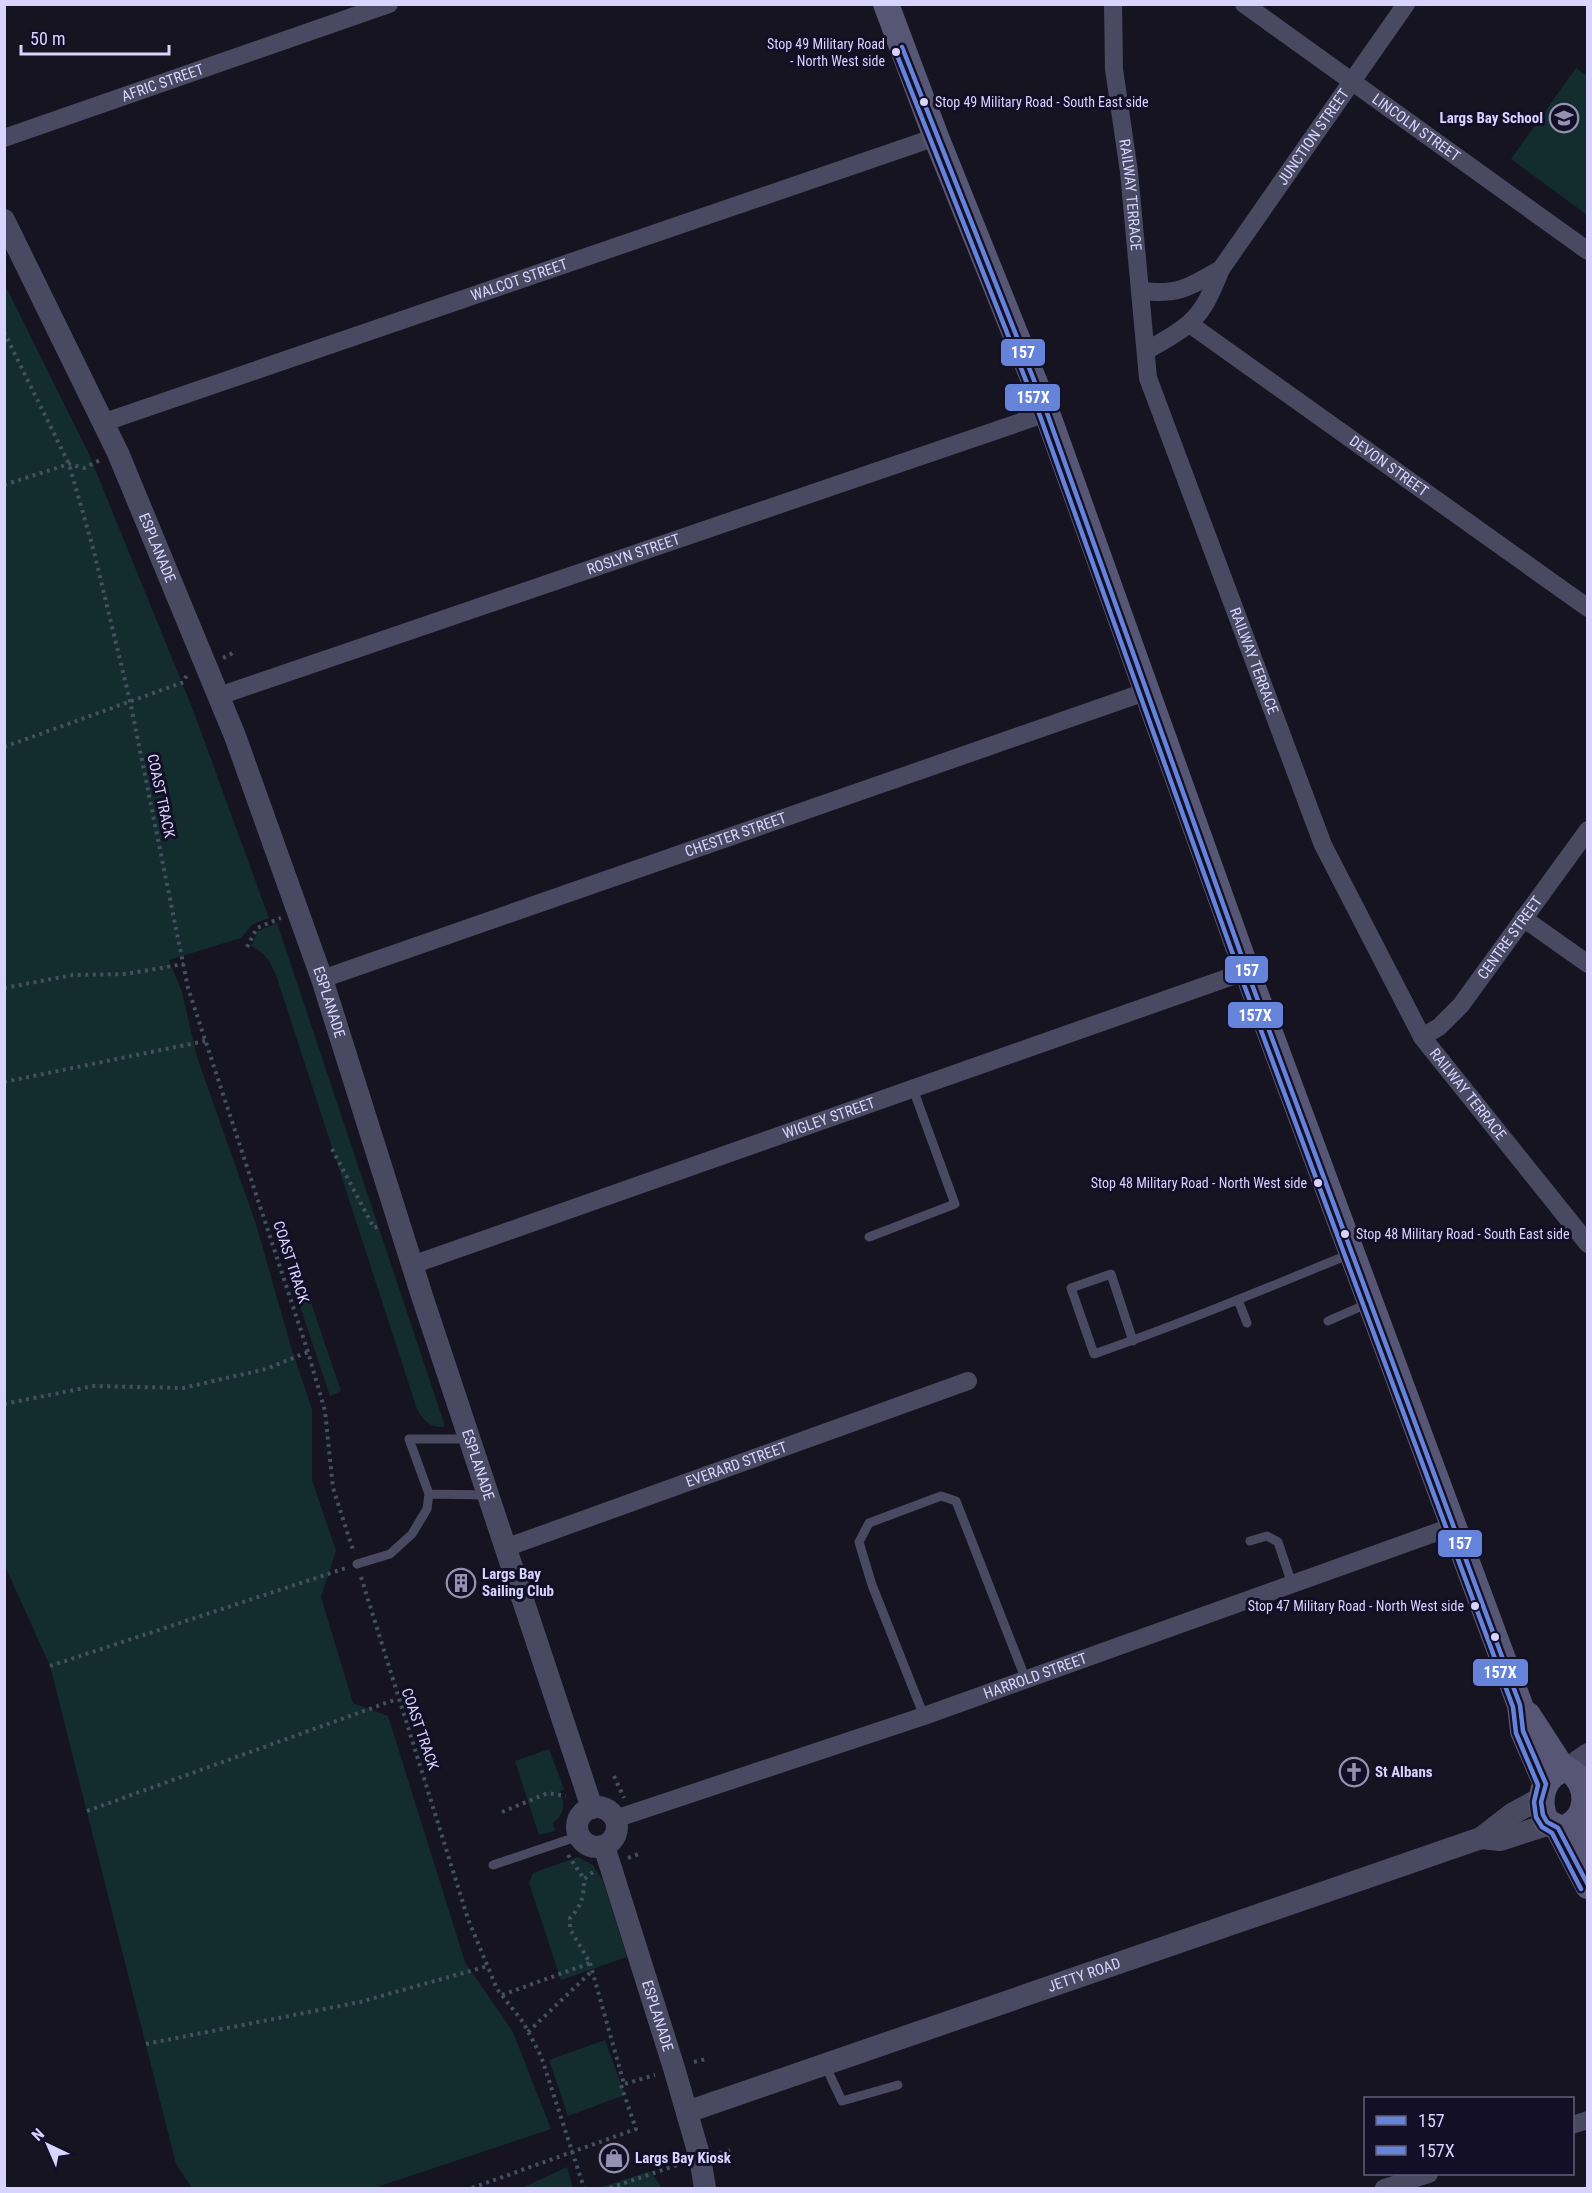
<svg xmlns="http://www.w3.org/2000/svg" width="1592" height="2193" font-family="'Roboto Condensed',sans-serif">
<rect width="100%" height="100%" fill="#161421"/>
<path fill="#132c2d" d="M1576,68l11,8v139l-76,-56z
M5,285l84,169 104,256 76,208 -16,6 -12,14 -72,22 13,32 15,65 59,167 35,123 21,62v71l24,71 -15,46 32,106 35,13 77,246 48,70 38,97 -177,59h-182l-16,-24 -126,-498 -45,-100z
M277,923l168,503c-13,4 -22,-6 -28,-17l-140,-431c-6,-15 -11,-25 -26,-32l7,-15z
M303,1279l38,112 -11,5 -38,-114z
M549,1749l15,40 -4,3c5,12 5,22 -7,31l2,8 -16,4 -24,-74z
M578,1857l15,8 10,16 24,76 -66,23 -32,-97 4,-10z
M605,2040l20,55 -57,21 -19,-56z
M567,2167l6,21h-51z
M650,2171l12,17h-63z"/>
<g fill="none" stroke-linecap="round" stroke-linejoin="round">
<path stroke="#44505f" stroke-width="4" stroke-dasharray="3 4.5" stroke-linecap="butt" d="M4,332l65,132 24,84 37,153 58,287 120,364 17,59 8,77 21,65
M4,485l65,-21 15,4 16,-8
M223,658l10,-5
M4,747l180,-65 3,-8
M247,947l10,-19 24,-10
M4,988l69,-13 53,-1 58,-10
M4,1082l201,-41
M332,1149l42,79 5,-2
M4,1404l90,-18 89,2 83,-19 42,-17
M361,1577l107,342 29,70 26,33 18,34 43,132
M50,1666l296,-98
M614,1776l10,22
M87,1811l310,-112
M502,1812l46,-19 18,3
M568,1855l16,24
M628,1858l11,-4
M590,1963l34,121
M502,1995l88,-32 -20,-34v-11c12,-13 14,-22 14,-39l9,-7
M528,2032l63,-60
M146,2044l214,-42 128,-36
M694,2062l12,-3
M720,2153l12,-3
M472,2188l164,-59 -15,-44 34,-10
M610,2188l67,-23"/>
<path stroke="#4a4962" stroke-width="9" d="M869,1237l86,-33 -42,-115
M1238,1300l9,23
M1328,1321l41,-18
M1133,1341l-22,-67 -40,14 23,66c86,-30 171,-65 256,-100
M429,1494l57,1
M1250,1541l17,-5 11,6 14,42
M357,1564l33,-10 22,-20 15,-25 2,-15 -20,-55h60
M924,1716l-52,-131 -13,-43 10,-19 72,-27 15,5 70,179
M493,1865l86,-29
M825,2065l17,36 56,-16"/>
<g stroke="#4a4962" stroke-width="18">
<path id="s1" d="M1113,4l1,65 15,103 19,206 175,467 99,192 166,207"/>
<path id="s2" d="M1244,4l344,247"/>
<path id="s3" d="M4,138l385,-134"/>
<path d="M1142,291c38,4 47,-4 79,-22"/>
<path id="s4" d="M1191,325l397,283"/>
<path id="s5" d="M1146,351c47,-27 55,-31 75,-82l185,-265"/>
<path id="s6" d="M102,423l834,-286"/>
<path id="s7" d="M219,696l828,-283"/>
<path d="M1523,918l65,46"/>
<path id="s8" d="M322,979l826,-288"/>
<path id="s9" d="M1422,1037l17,-10 22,-22 127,-175"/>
<path id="s10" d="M412,1265l835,-294"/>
<path id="s11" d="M505,1548l463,-167"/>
<path id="s12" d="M615,1819l309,-103 530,-190"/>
<path d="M1572,2125l16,-5"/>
<path d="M1384,2188l45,-14"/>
</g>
<g stroke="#4a4962" stroke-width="22">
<path id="s13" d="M4,220l114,233 117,283 87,243 100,317 170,512"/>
<path d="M1567,1769l21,-15"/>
<circle cx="597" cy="1827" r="20"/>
<path d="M1481,1838l19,2 50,-16"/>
<path id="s14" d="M604,1846l70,222 26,90 5,30"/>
<path id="s15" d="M687,2112l794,-274 31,-24 29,-16"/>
</g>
<path stroke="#575674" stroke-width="26" d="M886,4l50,133 111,276 200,558 273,734 3,26 23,53
M1528,1715l35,54
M1567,1769c25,14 23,52 -6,60l-14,-7c-11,-19 -5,-50 20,-53z
M1580,1817l8,31
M1558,1828l30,58"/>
<g stroke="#130f26" stroke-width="9">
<path id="bus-1" d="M902,47l145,366 200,558 273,734 3,26 23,53 -5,18 2,13 4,7 11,6 30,57"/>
</g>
<g stroke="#130f26" stroke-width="9">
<path id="bus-2" d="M895,50l145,366 200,558 273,733 3,26 22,52 -4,17 2,15 6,10 10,6 29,56"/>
</g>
<use href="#bus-1" stroke="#6683da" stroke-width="4.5"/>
<use href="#bus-2" stroke="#6683da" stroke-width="4.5"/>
</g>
<defs>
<g id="school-ring" transform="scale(1.5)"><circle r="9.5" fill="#130f26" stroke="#9591b1" stroke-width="1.5"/><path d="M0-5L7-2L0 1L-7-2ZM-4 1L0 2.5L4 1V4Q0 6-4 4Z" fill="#9591b1"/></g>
<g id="building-ring" transform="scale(1.5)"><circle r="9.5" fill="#130f26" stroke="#9591b1" stroke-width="1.5"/><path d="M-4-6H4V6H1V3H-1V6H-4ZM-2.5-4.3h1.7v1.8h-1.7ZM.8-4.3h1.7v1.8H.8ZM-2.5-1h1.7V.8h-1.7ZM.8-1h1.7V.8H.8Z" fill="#9591b1"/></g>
<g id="church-ring" transform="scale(1.5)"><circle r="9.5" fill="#130f26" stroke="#9591b1" stroke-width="1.5"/><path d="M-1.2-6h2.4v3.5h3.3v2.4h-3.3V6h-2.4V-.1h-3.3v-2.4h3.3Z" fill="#9591b1"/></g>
<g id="shop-ring" transform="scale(1.5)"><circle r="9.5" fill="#130f26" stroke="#9591b1" stroke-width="1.5"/><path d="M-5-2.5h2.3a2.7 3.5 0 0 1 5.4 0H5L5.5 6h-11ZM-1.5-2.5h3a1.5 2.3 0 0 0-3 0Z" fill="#9591b1"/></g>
</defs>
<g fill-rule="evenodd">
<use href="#school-ring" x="1564" y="118"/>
<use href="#building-ring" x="461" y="1583"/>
<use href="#church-ring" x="1354" y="1772"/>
<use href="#shop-ring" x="614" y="2158"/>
</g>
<g fill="#d9d4ff" stroke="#130f26" stroke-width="2">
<circle cx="896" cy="52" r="5"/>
<circle cx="924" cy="102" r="5"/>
<circle cx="1318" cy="1183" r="5"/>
<circle cx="1345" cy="1234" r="5"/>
<circle cx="1475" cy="1606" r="5"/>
<circle cx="1495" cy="1637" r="5"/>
</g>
<g text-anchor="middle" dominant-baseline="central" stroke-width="6" stroke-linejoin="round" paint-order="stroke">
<g font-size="14" fill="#d9d4ff" stroke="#130f26" text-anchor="end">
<text x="885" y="44">Stop 49 Military Road<tspan x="885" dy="17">- North West side</tspan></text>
<text x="935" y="102" text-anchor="start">Stop 49 Military Road - South East side</text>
<text x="1307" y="1183">Stop 48 Military Road - North West side</text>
<text x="1356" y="1234" text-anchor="start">Stop 48 Military Road - South East side</text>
<text x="1464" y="1606">Stop 47 Military Road - North West side</text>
</g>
<g font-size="15" fill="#d9d4ff" stroke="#130f26">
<text stroke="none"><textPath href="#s3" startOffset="168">AFRIC STREET</textPath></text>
<text stroke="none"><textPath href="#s2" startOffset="212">LINCOLN STREET</textPath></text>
<text stroke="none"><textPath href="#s5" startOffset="276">JUNCTION STREET</textPath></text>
<text stroke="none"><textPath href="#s1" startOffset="192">RAILWAY TERRACE</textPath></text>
<text stroke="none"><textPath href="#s6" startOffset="441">WALCOT STREET</textPath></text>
<text stroke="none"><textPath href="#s4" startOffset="243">DEVON STREET</textPath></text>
<text stroke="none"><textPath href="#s13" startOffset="362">ESPLANADE</textPath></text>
<text stroke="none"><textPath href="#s7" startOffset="438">ROSLYN STREET</textPath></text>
<text stroke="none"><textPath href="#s1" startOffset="678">RAILWAY TERRACE</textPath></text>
<text transform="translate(161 796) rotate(78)">COAST TRACK</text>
<text stroke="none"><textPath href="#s8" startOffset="438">CHESTER STREET</textPath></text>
<text stroke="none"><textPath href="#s9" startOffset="134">CENTRE STREET</textPath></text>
<text stroke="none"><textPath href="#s13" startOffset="848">ESPLANADE</textPath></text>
<text stroke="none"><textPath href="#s1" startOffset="1164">RAILWAY TERRACE</textPath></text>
<text stroke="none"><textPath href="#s10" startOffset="442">WIGLEY STREET</textPath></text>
<text transform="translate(291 1262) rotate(72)">COAST TRACK</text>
<text stroke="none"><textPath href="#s11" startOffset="246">EVERARD STREET</textPath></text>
<text stroke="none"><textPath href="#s13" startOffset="1334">ESPLANADE</textPath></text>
<text stroke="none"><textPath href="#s12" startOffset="444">HARROLD STREET</textPath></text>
<text transform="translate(420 1729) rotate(71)">COAST TRACK</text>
<text stroke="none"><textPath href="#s15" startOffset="420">JETTY ROAD</textPath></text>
<text stroke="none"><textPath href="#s14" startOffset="178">ESPLANADE</textPath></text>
</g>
<g font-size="15" font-weight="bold" fill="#d9d4ff" stroke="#130f26" text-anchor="start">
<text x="1543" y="118" text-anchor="end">Largs Bay School</text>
<text x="482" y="1574">Largs Bay<tspan x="482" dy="17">Sailing Club</tspan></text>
<text x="1375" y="1772">St Albans</text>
<text x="635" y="2158">Largs Bay Kiosk</text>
</g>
</g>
<g stroke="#130f26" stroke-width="2">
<rect x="1000" y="338" width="46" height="29" rx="6" fill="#6683da"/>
<rect x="1004" y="383" width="57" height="29" rx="6" fill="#6683da"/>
<rect x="1224" y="955" width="45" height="29" rx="6" fill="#6683da"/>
<rect x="1227" y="1001" width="57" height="28" rx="6" fill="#6683da"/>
<rect x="1437" y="1529" width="46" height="29" rx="6" fill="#6683da"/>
<rect x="1472" y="1658" width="57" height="29" rx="6" fill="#6683da"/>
</g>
<g font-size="16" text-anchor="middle" font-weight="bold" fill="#fff">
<text x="1023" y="358">157</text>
<text x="1033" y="403">157X</text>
<text x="1247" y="976">157</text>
<text x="1255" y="1021">157X</text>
<text x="1460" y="1549">157</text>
<text x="1500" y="1678">157X</text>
</g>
<rect width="1592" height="2193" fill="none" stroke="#d9d4ff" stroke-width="12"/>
<rect x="1364" y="2097" width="210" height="78" fill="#130f26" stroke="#625e7d" stroke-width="1.5"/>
<rect x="1376" y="2116" width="30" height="9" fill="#6683da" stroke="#625e7d" stroke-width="1.5"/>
<text x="1418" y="2127" font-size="18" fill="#d9d4ff">157</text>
<rect x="1376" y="2146" width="30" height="9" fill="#6683da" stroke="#625e7d" stroke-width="1.5"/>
<text x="1418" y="2157" font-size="18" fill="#d9d4ff">157X</text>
<g transform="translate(48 2145) rotate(316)" stroke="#130f26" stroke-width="4.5" paint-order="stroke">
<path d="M0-4.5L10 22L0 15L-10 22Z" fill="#d9d4ff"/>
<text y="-9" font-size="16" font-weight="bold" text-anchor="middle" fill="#d9d4ff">N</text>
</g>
<path d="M21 45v9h148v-9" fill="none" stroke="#d9d4ff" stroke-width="3"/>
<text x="30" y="45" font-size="18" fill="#d9d4ff" stroke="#130f26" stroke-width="4.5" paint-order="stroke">50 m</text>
</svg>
